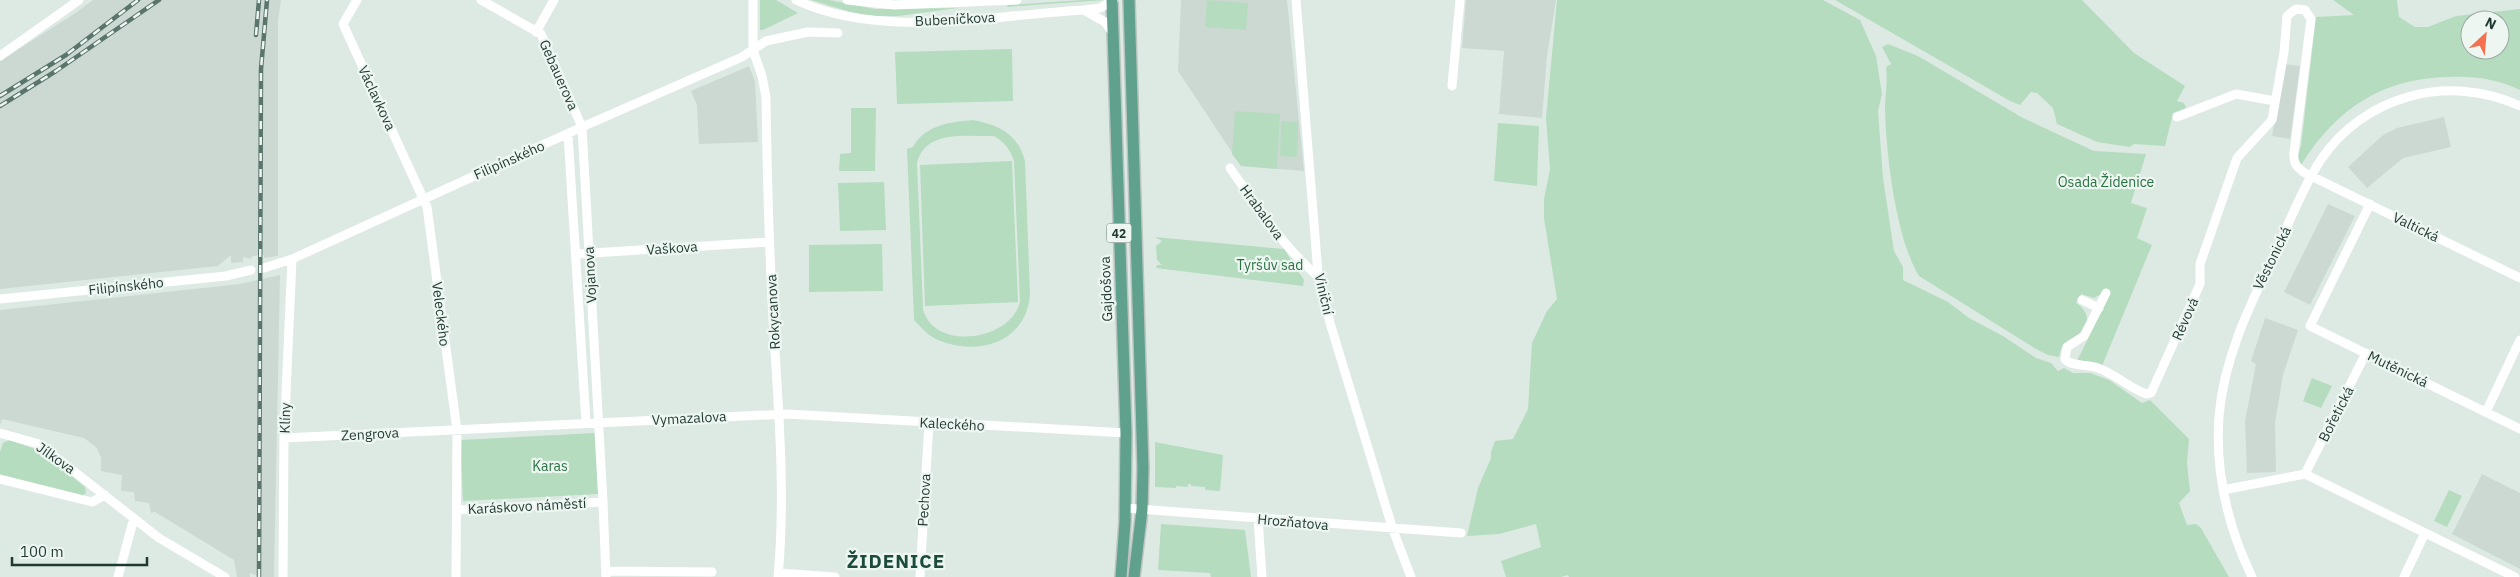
<svg xmlns="http://www.w3.org/2000/svg" width="2520" height="577" font-family="'IBM Plex Sans',sans-serif">
<rect width="100%" height="100%" fill="#ddeae4"/>
<path fill="#ccd9d2" d="M93,0h188l-3,21v235l-14,2v-3h-6l-7,2v2l-8,-2v5l-12,1v-8l-13,11 -218,23v-228l74,-47z
M1181,0h106l17,171 -63,-5 -63,-95z
M1466,0h90l-9,56 -5,62 -43,-4 5,-63 -42,-3z
M2284,64l16,2 -10,73 -18,-3z
M749,66l6,16 3,60 -59,2 -2,-39 -6,-14z
M2444,117l7,30 -48,11 -36,30 -19,-21 35,-32 14,-7z
M2328,204l27,12 -45,89 -26,-13z
M280,275l-6,302h-12l-12,-4v4h-13l-3,-17 -79,-48 -4,1 -2,-10 -14,-2 -1,-9 -13,-1 1,-16 -21,-4v-13l-4,-10 -13,-10 -82,-19 -2,6v-115l240,-26z
M2265,318l33,12 -15,45 -8,48 1,49 -29,1 -2,-52 11,-57 -5,-3z
M2482,474l38,19v76l-68,-35z"/>
<path fill="#b5dcbe" fill-rule="evenodd" d="M760,0h16l22,13 -35,17h-3z
M811,0h18l46,9 83,-1 -60,8h-27l-20,-4z
M1083,0h22l-98,7 1,-2z
M1207,0l41,3 -2,27 -41,-3z
M1557,0h266l37,20 16,36 6,38 -4,17 5,67 11,73 9,16v13l45,22 21,16 34,18 33,22 15,5 7,8 6,-3 9,5h17l19,7 33,23 8,-3 39,39 -2,24 3,28 -11,12 8,22 9,-1 5,4 28,49h-660l-1,-2 -7,2h-55l-5,-16 40,-14 -5,-23 -37,10 -32,2 11,-48 13,-30v-6l4,-11 18,-2 15,-30 4,-66 15,-32 10,-12 -13,-81v-19l6,-30 -4,-51z
M1835,0h247l52,53 51,33 -8,15 7,2 2,5 -13,5 -8,33 -31,-2 -4,3 -33,-5 -40,-18 -4,-16 -16,-15 -6,-1 -11,13 -10,-4z
M2333,0h64l2,17 16,10h13l28,-11 64,-7v81c-24,-11 -45,-14 -71,-13 -67,1 -113,32 -148,88l-5,-5 5,-14 15,-129 38,-2zM2470,20h30v30h-30z
M1888,44l30,12 105,62 71,33 52,3 -15,49 16,5 -10,30 15,7 -50,121 -25,-5 33,-67 -7,-1 -9,5 -13,-4 -5,9c12,7 16,21 3,31 -5,4 -10,5 -14,9 -4,4 -5,9 -6,14l-11,-2 -12,-6 -117,-73c-23,-37 -33,-122 -34,-167 0,-14 3,-27 1,-42l5,-3 -9,-17z
M1012,49l1,52 -116,3 -2,-52z
M851,108h25l-1,63h-36l1,-17 11,-1z
M1235,111l45,3 -3,55 -36,-3 -9,-12z
M973,120c26,5 45,14 52,41l5,133c-3,48 -52,63 -92,46 -10,-4 -16,-12 -24,-20l-7,-171 6,-2c12,-22 37,-25 60,-27zM994,136c11,7 16,13 20,25l6,141c-10,40 -87,49 -97,7l-6,-146c9,-34 49,-26 77,-27z
M1281,121l17,1 -1,35 -17,-1z
M1498,123l41,3 -2,60 -43,-5z
M1012,161l6,141 -93,4 -5,-141z
M884,182l2,48 -46,1 -2,-48z
M1155,237l129,12 20,31 -1,6 -147,-18 1,-3h5l-5,-5 -1,-14 6,-5z
M882,244l1,47 -74,1v-47z
M2312,378l20,8 -11,22 -18,-7z
M595,433l3,61 -135,7 -3,-61z
M9,440l32,11 44,36 1,6 -4,3 -82,-21v-23l3,-9z
M1155,442l68,13 -3,36 -15,-1v-3l-14,-1v-2h-3v3l-12,-1v2l-21,-1z
M2449,490l13,6 -15,31 -13,-6z
M1161,524l84,6 6,47h-40l-1,-4 -52,-3z"/>
<g fill="none" stroke-linecap="round" stroke-linejoin="round">
<g stroke="#bcc4c1" stroke-width="14">
<path id="major" d="M1112,0l14,433 -1,89 -4,55
M1129,0l14,468 -1,42 -8,67"/>
</g>
<path stroke="#fff" stroke-width="9" d="M357,0l-14,24 84,183 30,223 -1,147
M753,0v50l9,26 4,22c1,74 3,147 7,221 5,85 13,172 5,258
M796,0c85,40 197,15 288,10l16,-2 14,-8
M847,0l47,5 123,-5
M1296,0l22,274 12,49 63,207 18,47
M1084,10l21,12 7,10
M536,32l18,-32
M0,56l79,-56
M1452,86l8,-86
M2177,117l59,-23 39,7
M568,134l18,289
M1230,168c26,37 51,76 85,106h3
M2370,204l-60,122 210,103
M576,254l193,-12
M264,268l28,-9 290,-132 160,-70 24,-16 42,-9 30,1
M2106,293l-22,43 -17,11 -2,12c6,8 23,5 33,9 17,6 36,23 49,26l4,-1 49,-109v-20l37,-106 35,-38 12,-68 3,-36 9,-7 9,1 6,9 -17,133c-1,11 2,15 11,21l215,105
M0,299l226,-23 25,-6
M2082,300l17,8
M2486,412l34,-72
M0,433l39,11 120,94 66,39
M284,438l503,-24 339,19
M2305,474l61,-121
M0,479l92,23 13,-7
M2223,490l82,-16 210,103
M603,502l3,75
M1125,508l336,25
M457,510l146,-8 -21,-375 -41,-93 -60,-34
M1258,519l4,58
M607,571l105,1
M779,573l56,4
M118,577l16,-59
M283,577l1,-139 8,-179
M920,577l9,-155
M2252,577c-24,-50 -37,-105 -33,-161 5,-59 31,-111 56,-163 14,-30 27,-64 45,-92 44,-66 129,-88 200,-55
M2404,577l21,-44"/>
<use href="#major" stroke="#60a18d" stroke-width="11"/>
<g stroke="#59756c" stroke-width="4.5">
<path id="rail" d="M256,35l3,-35
M0,96l66,-41 72,-55
M0,106l56,-35 103,-71
M259,577l2,-508 6,-69"/>
</g>
<use href="#rail" stroke="#eef6f2" stroke-width="2.5" stroke-dasharray="8" stroke-linecap="butt"/>
</g>
<g text-anchor="middle" dominant-baseline="central" stroke-width="4.5" stroke-linejoin="round" paint-order="stroke">
<rect fill="#eef6f2" stroke="#5d726b" stroke-width="1" x="1106.5" y="223.5" width="25" height="19" rx="4"/>
<g font-size="12" font-weight="bold" fill="#1f3931">
<text x="1119" y="233">42</text>
</g>
<g font-size="14" fill="#1f3931" stroke="#eef6f2">
<text transform="translate(955 19) rotate(-3)">Bubeníčkova</text>
<text transform="translate(559 75) rotate(66)">Gebauerova</text>
<text transform="translate(377 98) rotate(65)">Václavkova</text>
<text transform="translate(509 160) rotate(-24)">Filipínského</text>
<text transform="translate(1262 212) rotate(54)">Hrabalova</text>
<text transform="translate(2416 227) rotate(26)">Valtická</text>
<text transform="translate(672 248) rotate(-4)">Vaškova</text>
<text transform="translate(2272 258) rotate(-64)">Věstonická</text>
<text transform="translate(590 275) rotate(-93)">Vojanova</text>
<text transform="translate(126 286) rotate(-6)">Filipínského</text>
<text transform="translate(1106 289) rotate(-92)">Gajdošova</text>
<text transform="translate(1324 294) rotate(77)">Viniční</text>
<text transform="translate(773 312) rotate(-93)">Rokycanova</text>
<text transform="translate(441 314) rotate(83)">Veleckého</text>
<text transform="translate(2185 319) rotate(-66)">Révová</text>
<text transform="translate(2398 369) rotate(26)">Mutěnická</text>
<text transform="translate(2336 414) rotate(-63)">Bořetická</text>
<text transform="translate(285 418) rotate(-88)">Klíny</text>
<text transform="translate(689 418) rotate(-3)">Vymazalova</text>
<text transform="translate(952 424) rotate(3)">Kaleckého</text>
<text transform="translate(370 434) rotate(-3)">Zengrova</text>
<text transform="translate(56 458) rotate(35)">Jílkova</text>
<text transform="translate(924 500) rotate(-87)">Pechova</text>
<text transform="translate(527 506) rotate(-3)">Karáskovo náměstí</text>
<text transform="translate(1293 522) rotate(5)">Hrozňatova</text>
</g>
<g font-size="14" fill="#287140" stroke="#eef6f2">
<text x="2106" y="182">Osada Židenice</text>
<text x="1270" y="265">Tyršův sad</text>
<text x="550" y="466">Karas</text>
</g>
<g font-size="19" font-weight="bold" letter-spacing="1" fill="#1b4b3d" stroke="#eef6f2">
<text x="896" y="561">ŽIDENICE</text>
</g>
</g>
<g transform="translate(2485 35) rotate(26)"><circle r="24" fill="#eef6f2" stroke="#9baaa5"/>
<path d="M0-4L9 19L0 12L-9 19Z" fill="#f57050"/>
<text y="-8" font-size="14" font-weight="bold" text-anchor="middle" fill="#1f3931">N</text>
</g>
<path d="M12 557v8h135v-8" fill="none" stroke="#1f3931" stroke-width="2.5"/>
<text x="20" y="557" font-size="15" fill="#1f3931" stroke="#eef6f2" stroke-width="4" paint-order="stroke">100 m</text>
</svg>
